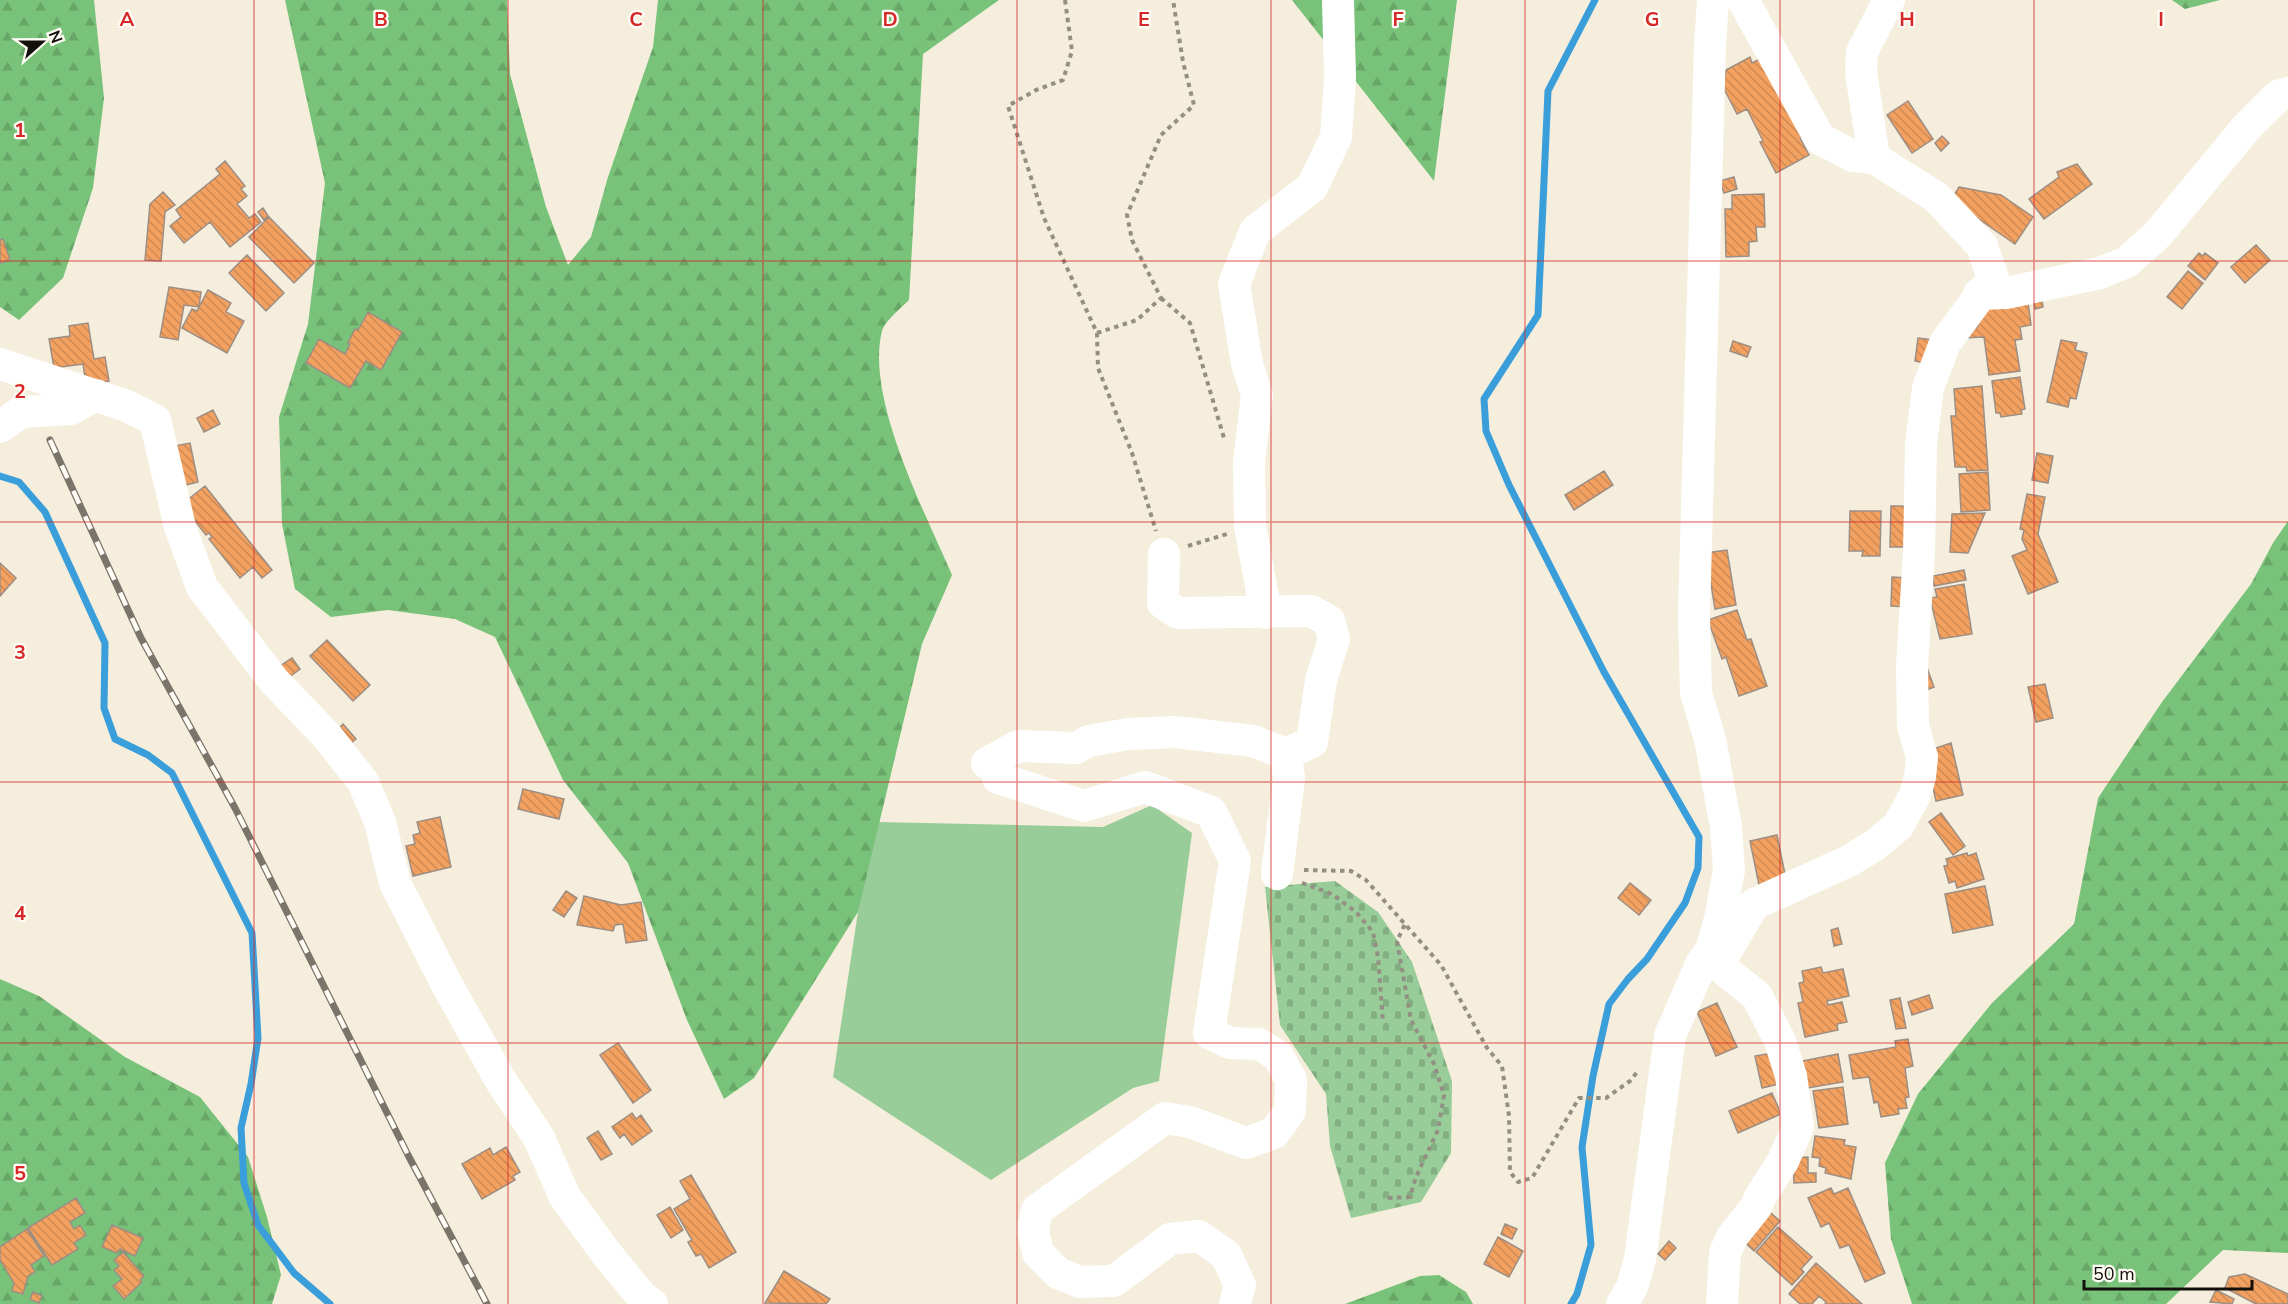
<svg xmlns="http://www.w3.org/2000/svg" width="2288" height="1304" font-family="'Nunito Sans',sans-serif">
<defs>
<pattern id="forest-firs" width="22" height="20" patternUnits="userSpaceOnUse" patternTransform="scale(1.5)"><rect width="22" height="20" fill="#78c279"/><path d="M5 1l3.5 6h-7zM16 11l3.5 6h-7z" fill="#67a667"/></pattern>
<pattern id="cemetery-stones" width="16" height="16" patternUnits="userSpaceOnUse" patternTransform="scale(1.5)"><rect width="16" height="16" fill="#98cc98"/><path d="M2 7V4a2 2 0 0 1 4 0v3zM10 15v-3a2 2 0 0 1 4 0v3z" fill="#82ae82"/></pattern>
<pattern id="building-back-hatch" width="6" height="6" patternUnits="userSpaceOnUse" patternTransform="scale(1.5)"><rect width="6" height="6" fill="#f3a161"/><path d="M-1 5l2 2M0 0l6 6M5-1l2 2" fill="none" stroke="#cf8a53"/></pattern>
</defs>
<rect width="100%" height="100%" fill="#f6eedd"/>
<path fill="#98cc98" d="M1152,805l40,28 -33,248 -26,7 -142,92 -158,-103 25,-165 19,-90 226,5z"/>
<path fill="url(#forest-firs)" d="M0,0h94l10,98 -11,90 -30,90 -44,42 -19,-13z
M285,0h222l3,74 36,133 22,58 23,-28 17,-60 45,-130 5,-47h341l-76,54 -14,246c-8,8 -24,21 -27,31 -17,67 43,181 70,244l-30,69 -64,268 -104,166 -30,21 -37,-79 -59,-157 -65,-83 -68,-143 -40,-18 -67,-9 -57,7 -36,-28 -13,-65 -3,-107 29,-93 17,-141z
M1292,0h165l-23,181z
M2172,0h48l-35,9z
M2288,521v732l-65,-3 -57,54h-254l-21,-65 -6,-76 33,-69 74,-91 82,-79 24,-126 64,-96 89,-118 22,-41z
M0,979l39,17 86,61 75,40 48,60 19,60 14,58 -9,29h-272z
M1439,1275l27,17 7,12h-128l75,-28z"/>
<path fill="url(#cemetery-stones)" d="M1335,881l43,31 34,50 40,119 -1,72 -30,49 -70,16 -21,-72 -4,-52 -46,-69 -15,-138z"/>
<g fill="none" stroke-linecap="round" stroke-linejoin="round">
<path stroke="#3a9eda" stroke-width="7" d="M0,476l19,6 26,30 60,131 -1,65 11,31 33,16 24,18 80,160 6,105 -7,46 -10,44 3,55 14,42 36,48 36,31
M1571,1304l6,-10 14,-49 -9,-98 11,-71 16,-72 19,-25 19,-20 38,-56 13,-35 1,-31 -95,-165 -95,-187 -23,-54 -2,-32 54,-84 10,-224 47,-91"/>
</g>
<path fill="url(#building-back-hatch)" stroke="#9d8e84" stroke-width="1.5" d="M1750,57l2,6 10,-5 41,78 -3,2 9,17 -33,18 -16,-31 3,-1 -16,-32 -10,5 -14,-27 3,-17z
M1908,101l25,38 -21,14 -25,-38z
M1942,136l7,7 -8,8 -6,-8z
M225,161l20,25 -4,3 6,7 -10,8 12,14 6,-4 6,8 -31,25 -20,-25 -26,21 -14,-17 11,-9 -5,-7 44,-36 -4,-5z
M2077,164l15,20 -48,35 -15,-20 30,-22 -2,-5z
M1734,177l3,12 -13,4 -4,-12z
M1959,187l42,8 32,22 -18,27 -64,-44z
M163,192l12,13 -10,7 -4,49 -16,-1 5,-56z
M1764,194l1,33h-9l1,14 -8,1v14l-23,1 -1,-48h7v-14z
M263,208l5,8 -4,4 -6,-8z
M269,217l45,46 -20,20 -45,-46z
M3,239l7,21 -10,3v-23z
M2256,245l14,15 -25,23 -14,-16z
M2199,253l4,3 2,-3 13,10 -13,17 -17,-14z
M247,255l37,38 -18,18 -37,-38z
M2188,271l15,12 -21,26 -15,-12z
M169,287l32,5 -2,15 -15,-2 -6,35 -18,-3z
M208,290l23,13 -5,9 18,9 -17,32 -45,-25 10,-19 5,2z
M2042,301l1,6 -8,2 -1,-7z
M2028,302l3,23 -11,2 2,12 -7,1 5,31 -31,4 -5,-38 -19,1 13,-12 5,-17z
M368,312l34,20 -21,38 -15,-9 -16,27 -44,-25 13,-24 26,15 5,-10 -2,-1 7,-14 3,1z
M88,323l6,36 11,-2 4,24 -23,3 -3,-20 -29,4 -5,-29 21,-3 -1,-10z
M1918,338l15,2 -4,24 -14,-3z
M2061,340l16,3 -2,7 12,3 -11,46 -6,-1 -2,9 -21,-5z
M1733,341l18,6 -4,10 -17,-6z
M2020,377l5,32 -4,1 1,4 -21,3 -1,-4h-4l-4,-32z
M1982,386l6,84 -21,1 -1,-4h-11l-4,-51h5l-2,-27z
M213,410l7,14 -16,8 -7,-14z
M190,443l8,39 -16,4 -8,-40z
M2037,453l16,3 -5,27 -16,-3z
M1604,471l9,14 -39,25 -9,-15z
M1988,472l2,38 -29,2 -2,-38z
M205,486l67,84 -10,8 -9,-11 -13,11 -31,-39 3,-2 -3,-4 -3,2 -18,-23 -2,-11z
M2027,494l18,3 -7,37 20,48 -30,12 -16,-38 15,-6 -5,-11 2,-9 -4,-1z
M1891,506h20l-1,41h-20z
M1850,511h31l-1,45h-18l1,-5h-14z
M1985,513l-17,40 -18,-1 2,-38z
M1727,550l9,55 -21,4 -9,-56z
M0,563l16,15 -16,18z
M1964,570l2,10 -32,6 -1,-10z
M1892,577l17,1 -1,29 -17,-1z
M1964,584l8,50 -32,5 -10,-41 7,-1 -2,-8z
M1737,610l10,30 4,-1 16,47 -28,10 -13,-39 -4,2 -14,-39z
M327,640l43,45 -17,16 -43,-45z
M292,658l8,11 -12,9 -8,-12z
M1926,665l8,22 -10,4z
M2045,684l8,34 -17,4 -8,-35z
M343,724l13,15 -7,6 -13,-14z
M1951,743l12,52 -27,6 -9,-41 3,-10z
M523,789l41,10 -5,20 -41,-10z
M1941,813l24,33 -12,9 -24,-33z
M440,817l11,50 -38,9 -7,-30 9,-2 -2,-9 7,-2 -3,-11z
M1777,835l9,44 -27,6 -9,-44z
M1967,853l1,3 8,-3 8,26 -27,9 -2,-7 -6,2 -5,-17 4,-1 -2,-6z
M1630,883l21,17 -12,15 -21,-17z
M1985,886l8,39 -40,8 -8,-39z
M566,891l11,7 -13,19 -11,-7z
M584,896l37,9 20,-3 6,38 -21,3 -3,-19 -8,1 -2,6 -36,-6z
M1838,928l4,16 -8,2 -3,-16z
M1821,967l2,6 20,-4 6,27 -22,5 1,4 14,-3 5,20 -10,2 1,6 -33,7 -7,-34 5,-1 -4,-19 5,-1 -2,-11z
M1929,995l4,13 -21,7 -4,-13z
M1900,998l6,30 -10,1 -6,-29z
M1717,1003l20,44 -21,9 -19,-44z
M1908,1039l5,27 -8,2 4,29 -4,1 2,10 -9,1 1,5 -18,3 -3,-15 -4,1 -5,-26 -16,2 -4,-24 47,-8 -1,-6z
M618,1043l33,47 -18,13 -33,-48z
M1772,1053l7,31 -17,4 -7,-32z
M1838,1054l5,28 -41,7 -5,-27z
M1843,1087l5,37 -29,4 -6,-37z
M1772,1093l9,21 -43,19 -9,-22z
M632,1113l4,6 5,-4 11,16 -20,14 -8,-11 -4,4 -8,-11z
M598,1131l14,23 -11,6 -14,-22z
M1815,1136l30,4 -1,5 12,2 -5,32 -26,-6 1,-5 -7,-2 1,-8 -8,-1z
M506,1147l14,25 -7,4 2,4 -33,19 -20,-35 28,-16 3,7z
M1808,1157v16h8v9l-22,1 -1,-25z
M691,1175l45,77 -27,16 -8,-14 -5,2 -8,-14 4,-2 -18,-31 16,-10 -10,-18z
M1831,1188l3,6 14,-6 37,85 -20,9 -16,-37 -9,3 -11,-25 -8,4 -13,-29z
M76,1198l9,15 -15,9 4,7 6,-4 6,10 -12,8 4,6 -26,16 -24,-37z
M670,1207l13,23 -12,8 -14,-23z
M1764,1207l16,14 -26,30 -16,-15z
M1505,1224l12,5 -5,10 -11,-5z
M112,1225l31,13 -8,18 -15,-7 -3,4 -15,-6z
M1778,1227l34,30 -11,12 3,3 -12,13 -36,-33z
M27,1229l17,27 -13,9 4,7 -7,4 -5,18 -11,-3 2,-8 -14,-23v-13z
M1498,1237l25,14 -14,26 -25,-13z
M1669,1241l7,7 -11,12 -7,-6z
M123,1252l21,24 -4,4 2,2 -18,17 -11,-13 9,-7 -8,-9 5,-4 -5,-6z
M1816,1263l46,41h-37l1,-2 -7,-6 -7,8h-12l-11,-10z
M784,1271l46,28 -4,5 -61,-1z
M2245,1274l43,20v10h-32l-31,-16 4,-11z
M2216,1290l18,9 -2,5 -22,-2z
M33,1292l9,4 -3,7 -9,-4z"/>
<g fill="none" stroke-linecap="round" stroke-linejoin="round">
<path stroke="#948f83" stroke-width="4" stroke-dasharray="4.5 4.5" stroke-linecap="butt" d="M1065,0l7,51 -9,29 -27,10 -28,16 36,112 53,115 1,35 34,85 24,78
M1161,298l29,25 34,115
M1097,333l40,-13 24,-22 -29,-58 -5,-25 34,-80 33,-30 -11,-43 -10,-62
M1188,546l39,-12
M1304,870l47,1 15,9 75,85 46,83 15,18 7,50 1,56 8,10 14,-4 47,-80h27l24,-17 8,-10
M1302,883l30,11 24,18 17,20 5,25 5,65
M1388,1198l22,-1 6,-20 22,-47 6,-35 -10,-31 -23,-44 -14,-79 8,-17"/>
<path stroke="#fff" stroke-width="32" d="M1874,158l-13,-86 1,-20 27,-52
M1979,294l27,-1 94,-20 27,-11 31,-28 88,-106 33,-33 9,-2
M0,364l127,42 28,14 25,107 22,60 72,94 53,55 36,46 17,40 15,61 51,100 55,98 38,57 26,59 41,56 36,44 10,7
M0,427l21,-15 50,-3 25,-14
M1266,613l-16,-87 -1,-64 8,-67 -10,-31 -13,-80 21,-53 57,-44 24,-50 4,-59 -2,-78
M987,763l31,-17 58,2 13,-7 39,-7 48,-2 77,9 33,13 26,-12 9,-62 13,-41 -5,-18 -18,-10 -133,2 -15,-10 1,-49
M998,778l86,28 61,-19 66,25 24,49 -26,172 21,10 29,1 19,12 13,24 -1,31 -16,22 -28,10 -56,-21 -25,-4 -128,92 -4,20 5,23 20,20 22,9 34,-1 56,-42 29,-3 27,19 14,30 -5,19
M1277,874l12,-96 -3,-24
M1716,954l6,4 32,-54 95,-43 26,-16 23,-19 17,-31 5,-18 2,-20 -9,-31 -1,-60 7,-114 2,-108 7,-56 17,-45 48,-65 -11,-32 -46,-49 -62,-39 -21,-2 -33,-17 -77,-139
M1701,964l17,1 39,31 23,45 11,35 7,51 -15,34 -23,36 -4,10 -24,30 -7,16 -3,51
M1622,1304l10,-17 8,-28 30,-223 31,-72 10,-14 9,-31 9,-49 -3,-43 -16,-88 -14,-46 -2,-79 16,-568 3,-46"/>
<g stroke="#7a746a" stroke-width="7">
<path id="rail" d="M50,440l91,198 94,170 173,347 79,149"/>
</g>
<use href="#rail" stroke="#fffcf5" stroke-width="4.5" stroke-dasharray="14" stroke-linecap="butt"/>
</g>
<path fill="none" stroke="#d62828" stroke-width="1.5" stroke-opacity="0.55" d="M254,0v1304M508,0v1304M763,0v1304M1017,0v1304M1271,0v1304M1525,0v1304M1780,0v1304M2034,0v1304M0,261h2288M0,522h2288M0,782h2288M0,1043h2288"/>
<g font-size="20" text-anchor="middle" font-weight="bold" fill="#d62828" stroke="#fffcf5" stroke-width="4.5" stroke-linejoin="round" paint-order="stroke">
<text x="127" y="26">A</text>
<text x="381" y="26">B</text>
<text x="636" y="26">C</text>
<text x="890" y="26">D</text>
<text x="1144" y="26">E</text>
<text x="1398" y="26">F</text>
<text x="1652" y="26">G</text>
<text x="1907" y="26">H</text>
<text x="2161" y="26">I</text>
<text x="20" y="137">1</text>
<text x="20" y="398">2</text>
<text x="20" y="659">3</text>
<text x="20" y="920">4</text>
<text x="20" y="1180">5</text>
</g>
<g transform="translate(42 42) rotate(69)" stroke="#fffcf5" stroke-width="4.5" paint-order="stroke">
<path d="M0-4.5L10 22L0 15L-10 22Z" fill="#13100b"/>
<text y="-9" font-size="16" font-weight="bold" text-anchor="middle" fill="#13100b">N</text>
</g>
<path d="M2084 1280v9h168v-9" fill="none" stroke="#13100b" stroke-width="3"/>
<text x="2093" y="1280" font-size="18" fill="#13100b" stroke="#fffcf5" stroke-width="4.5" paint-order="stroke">50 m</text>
</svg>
